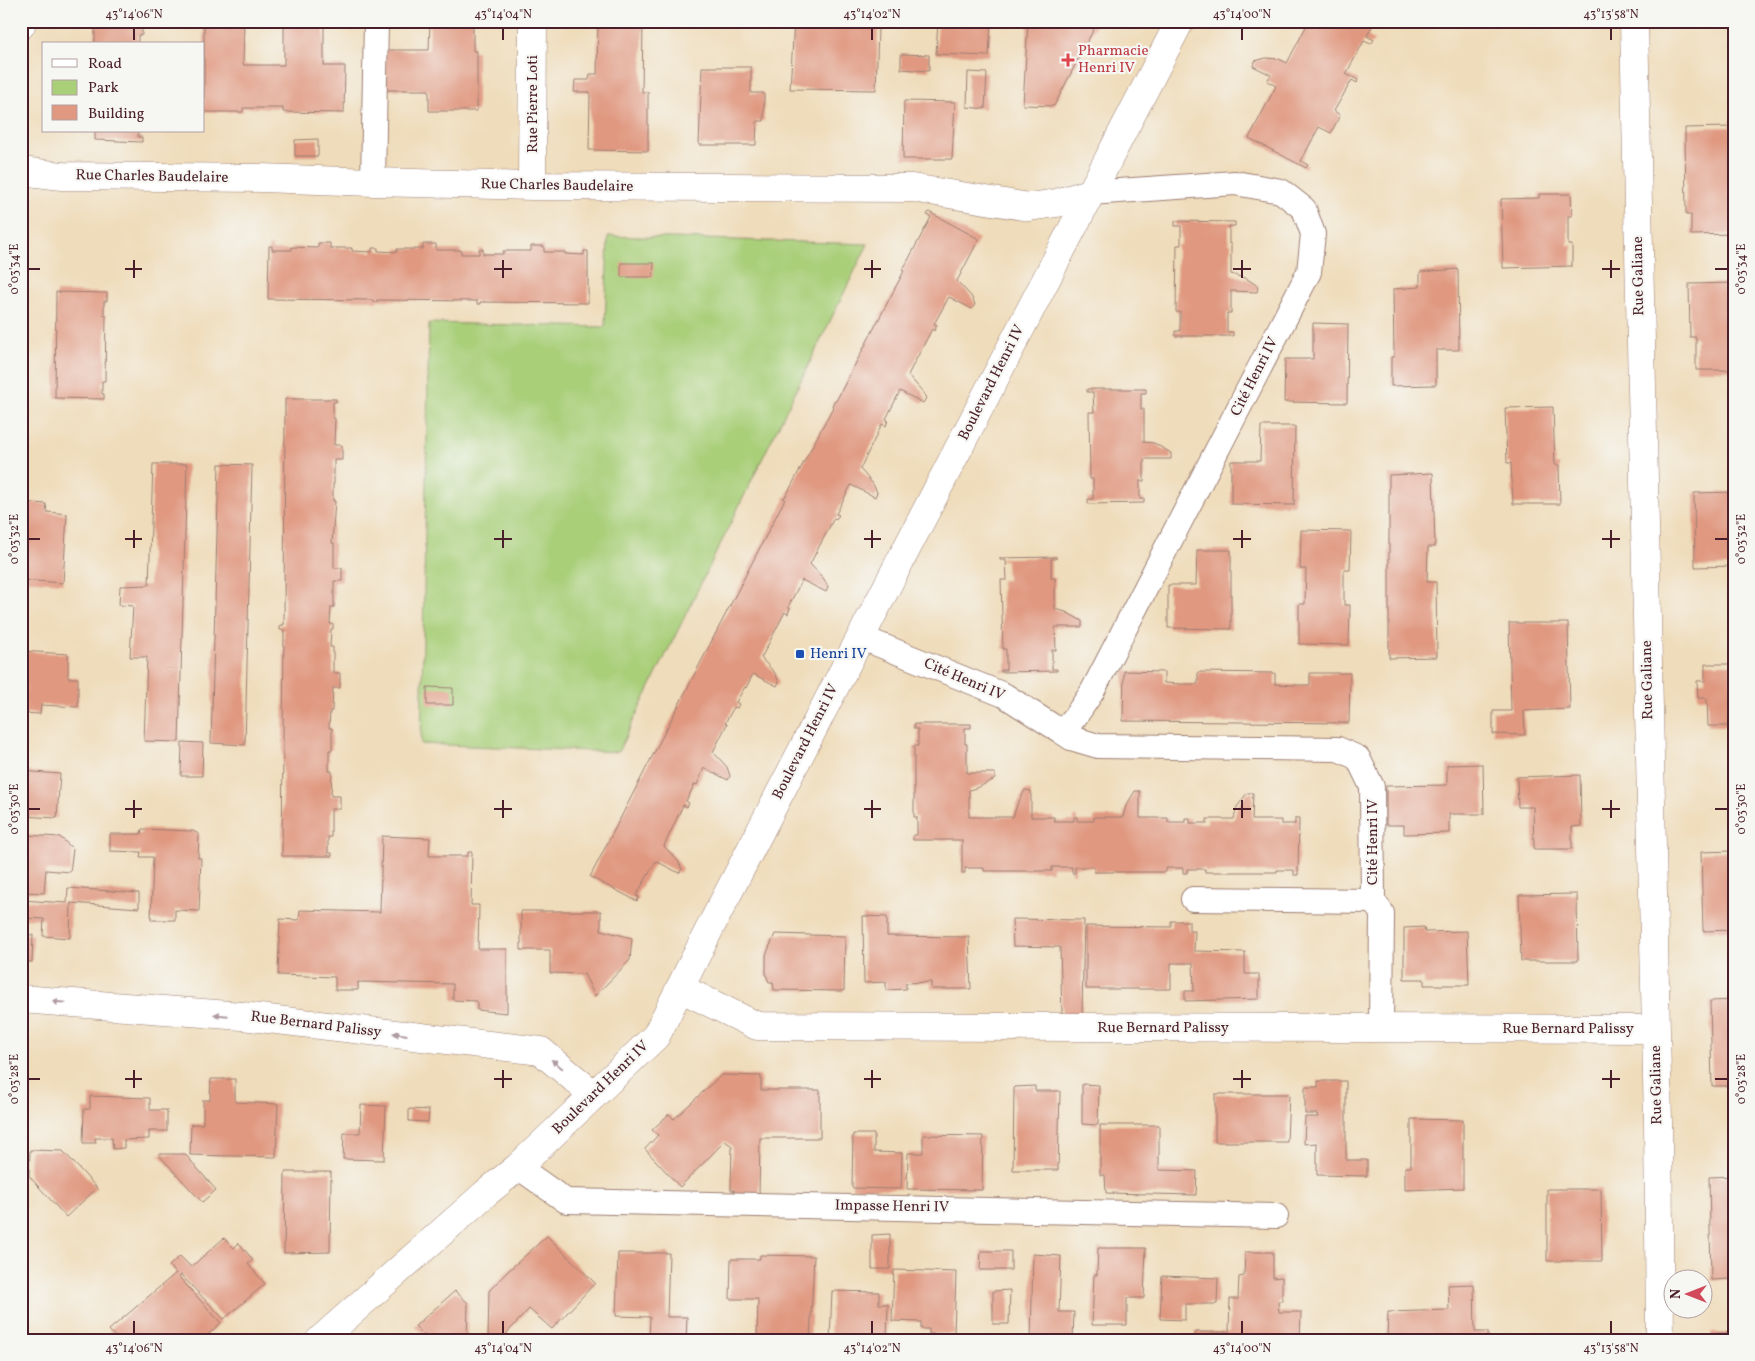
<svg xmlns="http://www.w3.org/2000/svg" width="1755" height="1361" font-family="Vollkorn,serif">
<rect width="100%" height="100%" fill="#f6f6f2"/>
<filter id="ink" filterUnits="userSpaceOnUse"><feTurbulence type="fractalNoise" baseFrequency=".02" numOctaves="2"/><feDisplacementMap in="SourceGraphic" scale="10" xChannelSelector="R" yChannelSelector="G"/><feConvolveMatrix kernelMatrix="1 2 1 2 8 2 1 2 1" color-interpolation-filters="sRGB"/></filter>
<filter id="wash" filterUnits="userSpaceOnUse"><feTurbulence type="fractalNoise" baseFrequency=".0096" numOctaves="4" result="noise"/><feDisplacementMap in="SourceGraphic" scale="20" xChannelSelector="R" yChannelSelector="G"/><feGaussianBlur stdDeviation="1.12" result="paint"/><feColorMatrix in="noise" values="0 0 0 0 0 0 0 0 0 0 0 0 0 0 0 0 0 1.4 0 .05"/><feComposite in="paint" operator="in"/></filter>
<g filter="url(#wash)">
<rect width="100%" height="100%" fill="#efdcba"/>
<path fill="#a9cf79" stroke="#7a7752" d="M608,236l260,8 -250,508 -197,-8 8,-421 176,4z"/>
<g id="blocks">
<path fill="#e09880" d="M83,21h59v14h-4v9h-43v-21h-12z
M204,21h40l-1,44h41v-44h40v45h21l-1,47 -61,-1v-4h-40v4h-39z
M430,21h43v30h4v60h-48v-21h-44v-40h44z
M598,21h45l-1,71h6v59l-59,-1 1,-58h-16l1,-12h14l1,-6h7z
M794,21h64v6l20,1 -2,62 -86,-1z
M938,21h53l-2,35 -53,-2z
M1028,21h70l-44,85 -31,-1z
M1309,21h66l-8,15 7,4 -3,4 -7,-3 -18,33 12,6 -1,3 -5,-3 -18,31 6,4 -9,18 -12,-6 -18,34 7,4 -2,3 -57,-30 27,-52 -9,-5 4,-6 -18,-9 2,-5 11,-3 13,1 8,4z
M901,54l28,1v16l-28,-2z
M702,67h49v26h13v28h-7l-1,24h-57z
M968,72l19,1 -2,36 -18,-2z
M904,101l51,1 -3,57h-49z
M1730,119h4v115l-43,1v-20h-5l-1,-87 45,-1z
M95,131h43v6h4v5l-47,-2z
M318,139v17h-23v-16z
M1539,194h32l1,22h-4v29h4v21l-69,2 -2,-69 38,-1z
M929,212l50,27 -22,42 14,15 4,8 -3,5 -23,-12 -15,27 3,1 -3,6 -2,-2 -24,46 14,16 4,7 -3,5 -23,-12 -14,28 2,1 -2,6 -4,-2 -22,45 13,15 4,8 -2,5 -24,-12 -15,29 3,1 -3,4 -2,-1 -24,46 14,15 4,8 -2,5 -24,-12 -14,27 2,1 -2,6 -3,-2 -24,46 14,15 4,9 -2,4 -24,-12 -7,14 -1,-1 -9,15 3,2 -2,4 -3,-1 -9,16 2,1 -14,28 14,15 3,9 -2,4 -24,-12 -7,17 -2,-1 -9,17 3,2 -2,4 -4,-2 -19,41 14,15 4,8 -3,4 -23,-12 -20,35 3,1 -2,4 -47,-24 195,-378 -2,-1 3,-2 47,-89 -1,-1 2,-5h2l68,-130 -2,-1 4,-6 25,-47 -4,-2z
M1175,221l60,1v4h-6v18h2v30l16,5 11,7 -1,6 -26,-1v22h-4v19h6v4h-58v-5h5v-19h-4l1,-67h4v-19h-6z
M318,243h12v5h22v3l20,1v-4h6v3l19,1v-3h26v-5h13v6h25v4h18v-5h4v5h20v-3h28v-5h13v6h21v2l19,1v-4h4v52l-108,-1v2h-3v-3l-100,-1v2h-4v-2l-105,-1 1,-53h3v4h20v-3l26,1z
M621,263h33l-1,14h-32z
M1458,269l1,81h-23v35l-45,1v-29h3l-1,-68 27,-2v-15z
M1734,283v87h-38v-33h-6l-1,-53z
M56,292l51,1v8h-3v14h2l-1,66h-3v13h2v5l-49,-1z
M1313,323l35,1 -1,79 -63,-1 1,-43h28z
M1087,389h59v4h-5v16h3v33l10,1 17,10v6h-27v22h-4v18h4v4l-56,1v-5h5v-20h-3l-1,-67h5l-1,-20h-6z
M285,399h51v3h-3v16h2l-1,27h8v15h-8v24h-1v17h2l-3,42h2v25h8v13h-8v26h-3l-1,17h3v5h-2l-1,18h3v26h7v15h-7l-1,23h-2l-1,17h3v22h-3v21h3l-1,25h9v13h-9v28h-3v16h4v3h-50l2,-226h-4v-5h4z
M1553,407l2,58h4l1,39h-47l-2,-41h-4l-2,-55z
M1261,426h34l-1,79 -63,-1v-43h29z
M153,464h34l-8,278 -35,-1 3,-84h-17l3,-51 -14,-1 1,-19 29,-1z
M219,464l33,1 -7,280 -34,-2z
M1433,473l2,74h-7l-1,35h9l1,75 -48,1v-183z
M1734,492v74l-39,1 -1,-74z
M21,502l25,2 1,8 20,2 -4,69 -42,-3z
M1301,530l50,1 -1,39h-6v35h6l-1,40 -50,-1v-40h6l1,-35h-6z
M1197,550h34v79l-63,-1v-43h28z
M1056,557v2h-5v19h4v31l11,3 16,9v6h-27l1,23h-4v19h5v2l-56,1v-2h5v-21h-3l-2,-69h6l-1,-20h-6v-2z
M1509,623h59l2,86 -46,2 1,24 -32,-1v-23h18z
M21,651l47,3v24h10v29l-37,-2 -1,9 -19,-1z
M1705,664h29v62h-26l-1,-28h-9l-1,-17h8z
M1124,671l40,1v11l17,1h17v-12l77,1v11l18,1h17v-12h40l-1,50 -226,-2z
M427,687l26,1v17h-26z
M914,724h57v4h-6v16h2v29h28v6l-16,8 -10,3v27h44l4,-12 8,-15 6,1v26h23v4h20v-4h3v4h17v-4h29l3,-11 9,-15h5v27h28v4h17v-4h5v5h17v-4h27l3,-12 10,-14h6l-1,27h29v4h14v-6h4l-1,57h-4v-5h-17v2h-72v-3h-18v4h-4v-5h-17v4h-72v-5h-19v6h-3v-6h-20v4h-68v-3h-19v5h-3v-33h-49v-5h4v-18h-3v-71h4v-17h-4z
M182,742l21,1 -1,33h-21z
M1483,764l1,50h-35v19l-45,1v-9h-18v-39l61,-1v-20z
M21,771l39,3 -3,44 -36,-2z
M1580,775l1,51 -9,1v22h-38l-1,-42h-15l-1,-30z
M142,829l51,2 6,3 -1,24h3l-2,53 -24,-1v10h-24l2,-63h-13l1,-5 -31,-1v-17h31z
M26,835l34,2 13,12 -3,23 -24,-2 -2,23 -23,-1v-50l4,1z
M382,836l48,2 -1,18h39v-4h4l-1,53h8l-1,44h29v64l-30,-3v-9l-24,-1v-16l-95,-2v8h-23v-13l-57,-2 2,-56 19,1 1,-10 80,2z
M1734,851v79l-31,1 -2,-79z
M68,888l71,5v15l-68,-5 -1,35 -27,-2 1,-17 -23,-1v-18l46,3z
M1577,894l1,67h-57l-2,-66z
M521,911h80v19l31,8 -2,22 -35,36 -11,-22 -34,-1v-23h-29z
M863,916l24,1v19l82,1 2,52h-40v-7l-25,1v6l-20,1v-8l-22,1z
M1012,919l72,1 -2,94h-20l-2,-67 -47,-1z
M1171,921h18v10h6l-1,20 51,1v22h14v25l-74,2v-10h9l-1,-28h-22v26h-85v-63l85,1z
M1424,927l1,5 42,-1 2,54h-45v-6h-20v-51z
M21,934l12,1 -1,27 -11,-1z
M775,934l70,2 -1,55 -70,-1 -1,-8h-4l-3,-7v-20z
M1734,1000v86h-22l-2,-85z
M721,1075l40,1v14h59v48h-60l-1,58 -25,-1v-5h-3l1,-44 -7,-5 -45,46 -35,-38 13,-14 -6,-5 17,-16 5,5z
M211,1079h24v23l43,2 -2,53 -86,-2 1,-31h12v-24h7z
M1318,1081h28v79h21v16l-50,-1v-32l-13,1 1,-27h13l-1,-3h-12v-27h13z
M1082,1084l17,1 -1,40 -16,-1z
M1035,1086v5h25l-2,79h-45l1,-83z
M1215,1094h74l-2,48h-72z
M90,1096l60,2v12h17v21h-18v8l-25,1v8l-11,1 -1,-11h-17l1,5h-13l1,-34h6z
M361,1105l25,1 -2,54 -41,-1 1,-26h16z
M409,1109l20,1 -1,12 -19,-1z
M1411,1119l52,1v68l-58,2v-23h6z
M1100,1125h59v45l38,1 -1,24 -90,-2 -1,-18h-5z
M853,1134h21v18l28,1 -1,36 -49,-1z
M923,1135l60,1 -1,54 -75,-1 1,-36h15z
M30,1150l33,1 34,37 -31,29 -37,-41z
M158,1154h27l31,36 -14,12z
M285,1172h46l-1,80 -46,1z
M1734,1176v103l-23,1 -2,-103z
M1547,1189h54l1,72h-55z
M890,1234v35h-18v-34z
M547,1236l48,47 -43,46 -23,-20 -22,24 1,7h-20l1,-49 18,-19z
M224,1238l10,10 5,-5 14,17 -5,4 17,20 -41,35 -43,-44 -2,2 42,46 -19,17h-84l-9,-10 67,-57 -7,-7 11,-10 11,11z
M1098,1248h48l-2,50h-17v27h-35l2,-50h3z
M981,1251h30v19h-31z
M1245,1252h28v26l9,-1v24h-4l1,11h22l-1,28h-105v-8h34l1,-33h8l1,-22 5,-1z
M618,1253h51l-2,64h20l-1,23h-37l1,-23 -34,-1z
M1033,1254l28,2 -2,56h15l-1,28h-42z
M760,1255l54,1 -4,84h-53l1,-41h-28l1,-40h29z
M894,1270l62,2 -2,62h-25v-5h-8v-7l-29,-1z
M1162,1276l56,2 -1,26h-32v16l-25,-1z
M1474,1284l1,48h13v8h-101l1,-28 61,-2 -1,-25z
M1010,1290l-1,34h-16v-33z
M455,1291l13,12 -1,37h-38l-14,-14z
M832,1291l47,1v12h9l-1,36h-57z
M1711,1333h23v7h-22z"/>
</g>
</g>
<g filter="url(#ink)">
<use href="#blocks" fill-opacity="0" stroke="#9c7e72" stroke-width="1"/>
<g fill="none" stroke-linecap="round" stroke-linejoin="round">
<g stroke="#9c7e72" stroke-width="26">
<path id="service" d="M373,182l3,-161
M860,637l144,58 58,37 13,-15 17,-25 217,-420 4,-38 -9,-25 -23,-18 -46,-8 -145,10
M1062,732l9,6 27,8 240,3 20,9 14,29 1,114 -180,-2
M1373,901l9,12 -1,115
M518,1167l48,34 710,15"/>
</g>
<g stroke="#9c7e72" stroke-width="29">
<path id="minor" d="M1634,21l24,1102 2,217
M21,25l1,-4
M21,171l41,5 199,2 112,4 159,4 380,2 117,19 28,-4 33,-10
M532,186l1,-165
M680,988l77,38 899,3
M21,999l221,17 299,35 53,44"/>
</g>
<g stroke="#9c7e72" stroke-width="29">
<path id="tertiary" d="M320,1340l166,-147 32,-26 138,-131 55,-110 469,-905"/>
</g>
<use href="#service" stroke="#fff" stroke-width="24"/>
<use href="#minor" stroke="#fff" stroke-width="28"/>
<use href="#tertiary" stroke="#fff" stroke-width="28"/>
</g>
<defs><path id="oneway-solid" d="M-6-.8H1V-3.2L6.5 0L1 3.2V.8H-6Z" transform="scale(1.25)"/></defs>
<g fill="#ae9aa0">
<use href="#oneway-solid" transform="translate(59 1002) rotate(-175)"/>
<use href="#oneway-solid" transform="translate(221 1015) rotate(-175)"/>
<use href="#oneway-solid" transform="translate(400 1034) rotate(-173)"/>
<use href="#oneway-solid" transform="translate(557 1064) rotate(-141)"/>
</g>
</g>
<path fill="none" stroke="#4a1f2b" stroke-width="2" d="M134,28v12M503,28v12M872,28v12M1242,28v12M1611,28v12M134,260v18M503,260v18M872,260v18M1242,260v18M1611,260v18M28,269h12M125,269h17M494,269h18M864,269h17M1233,269h18M1602,269h18M1715,269h13M134,530v18M503,530v18M872,530v18M1242,530v18M1611,530v18M28,539h12M125,539h17M494,539h18M864,539h17M1233,539h18M1602,539h18M1715,539h13M134,800v18M503,800v18M872,800v18M1242,800v18M1611,800v18M28,809h12M125,809h17M494,809h18M864,809h17M1233,809h18M1602,809h18M1715,809h13M134,1070v18M503,1070v18M872,1070v18M1242,1070v18M1611,1070v18M28,1079h12M125,1079h17M494,1079h18M864,1079h17M1233,1079h18M1602,1079h18M1715,1079h13M134,1321v13M503,1321v13M872,1321v13M1242,1321v13M1611,1321v13"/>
<path fill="#e0444e" stroke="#f6f6f2" stroke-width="2" d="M1065.5 52.5h5v5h5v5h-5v5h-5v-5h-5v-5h5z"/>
<rect fill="#1a4fb4" stroke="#f6f6f2" stroke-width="2" x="795" y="649" width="10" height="10" rx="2.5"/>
<g text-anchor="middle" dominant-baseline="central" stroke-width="4.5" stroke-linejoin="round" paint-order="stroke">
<g font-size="15" fill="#be3a42" stroke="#f6f6f2" text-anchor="start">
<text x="1078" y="51">Pharmacie<tspan x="1078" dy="17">Henri IV</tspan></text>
</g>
<g font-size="15" fill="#4a1f2b" stroke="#f6f6f2">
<text transform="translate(533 104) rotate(-90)">Rue Pierre Loti</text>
<text transform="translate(152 177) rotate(1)">Rue Charles Baudelaire</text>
<text transform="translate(557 186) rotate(1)">Rue Charles Baudelaire</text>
<text transform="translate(1639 276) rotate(-91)">Rue Galiane</text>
<text transform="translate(1255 377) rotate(-63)">Cité Henri IV</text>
<text transform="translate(992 383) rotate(-63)">Boulevard Henri IV</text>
<text transform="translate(964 680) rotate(23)">Cité Henri IV</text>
<text transform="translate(1648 680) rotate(-91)">Rue Galiane</text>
<text transform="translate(806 742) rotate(-63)">Boulevard Henri IV</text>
<text transform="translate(1373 842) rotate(-90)">Cité Henri IV</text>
<text transform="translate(316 1025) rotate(7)">Rue Bernard Palissy</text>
<text x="1163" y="1028">Rue Bernard Palissy</text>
<text x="1568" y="1029">Rue Bernard Palissy</text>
<text transform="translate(1657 1085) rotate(-91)">Rue Galiane</text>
<text transform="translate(601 1088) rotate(-44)">Boulevard Henri IV</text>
<text transform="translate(892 1207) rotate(1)">Impasse Henri IV</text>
</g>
<g font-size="15" fill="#164399" stroke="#f6f6f2" text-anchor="start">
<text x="810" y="654">Henri IV</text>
</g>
</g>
<rect width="1755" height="1361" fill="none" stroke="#f6f6f2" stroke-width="55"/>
<rect x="42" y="42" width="162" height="90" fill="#f6f6f2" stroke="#b1a0a2"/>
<rect x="52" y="59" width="25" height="8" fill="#ffffff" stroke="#b1a0a2"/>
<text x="88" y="68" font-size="15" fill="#4a1f2b">Road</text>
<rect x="52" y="80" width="25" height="15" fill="#a9cf79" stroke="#b1a0a2"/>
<text x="88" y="92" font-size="15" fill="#4a1f2b">Park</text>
<rect x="52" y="105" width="25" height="15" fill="#e09880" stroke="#b1a0a2"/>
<text x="88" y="118" font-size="15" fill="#4a1f2b">Building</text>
<g transform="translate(1688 1294) rotate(270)"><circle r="24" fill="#f6f6f2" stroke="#b1a0a2"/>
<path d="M0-4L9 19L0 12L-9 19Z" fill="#d1495b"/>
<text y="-8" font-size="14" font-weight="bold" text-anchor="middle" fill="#4a1f2b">N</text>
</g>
<rect x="28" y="28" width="1700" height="1306" fill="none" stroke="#4a1f2b" stroke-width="2"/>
<g font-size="12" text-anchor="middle" fill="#4a1f2b">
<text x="134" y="18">43°14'06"N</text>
<text x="503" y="18">43°14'04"N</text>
<text x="872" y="18">43°14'02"N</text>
<text x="1242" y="18">43°14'00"N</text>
<text x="1611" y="18">43°13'58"N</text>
<text transform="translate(1741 269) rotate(-90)" y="4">0°03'34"E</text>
<text transform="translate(14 269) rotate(-90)" y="4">0°03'34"E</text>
<text transform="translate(1741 539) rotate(-90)" y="4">0°03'32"E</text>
<text transform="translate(14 539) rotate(-90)" y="4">0°03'32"E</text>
<text transform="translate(1741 809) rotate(-90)" y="4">0°03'30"E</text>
<text transform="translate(14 809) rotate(-90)" y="4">0°03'30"E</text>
<text transform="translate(1741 1079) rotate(-90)" y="4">0°03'28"E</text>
<text transform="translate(14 1079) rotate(-90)" y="4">0°03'28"E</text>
<text x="134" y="1352">43°14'06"N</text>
<text x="503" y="1352">43°14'04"N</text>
<text x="872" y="1352">43°14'02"N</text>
<text x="1242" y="1352">43°14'00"N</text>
<text x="1611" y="1352">43°13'58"N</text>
</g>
</svg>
